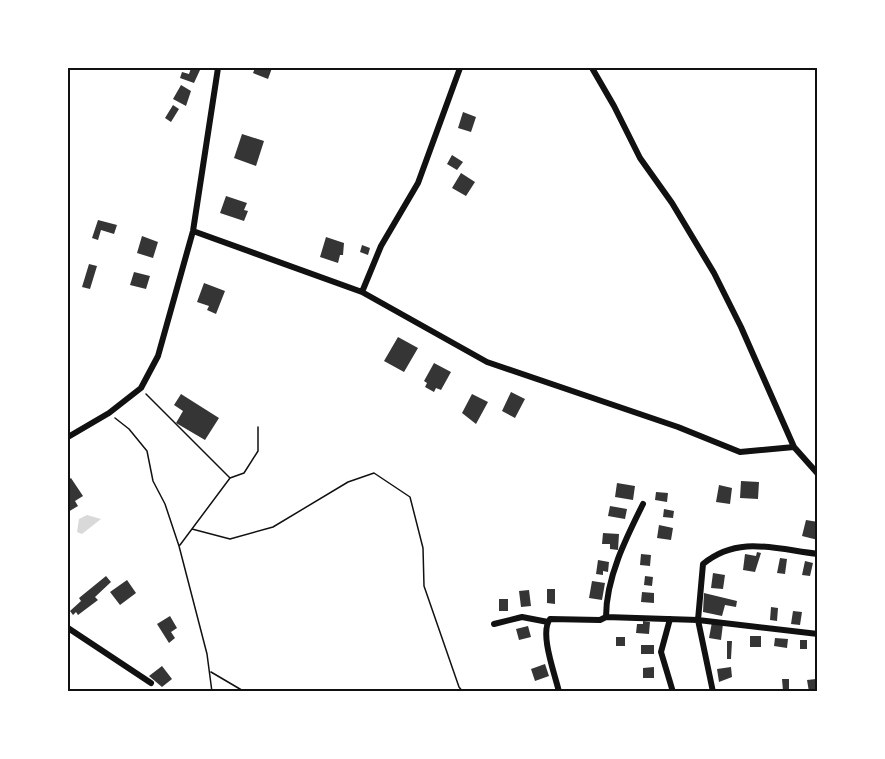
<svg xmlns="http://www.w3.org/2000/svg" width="885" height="759" font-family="'DejaVu Sans',sans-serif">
<rect width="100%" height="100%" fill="#fff"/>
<path fill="#d9d9d9" d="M87,515l14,4 -19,15 -5,-2 2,-13z"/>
<path fill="#353535" d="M191,68l9,2 -6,13 -14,-5 2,-6 7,2z
M255,68h17l-4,11 -15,-6z
M181,85l10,6 -5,15 -13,-7z
M173,105l6,4 -8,13 -6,-4z
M463,112l13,5 -5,15 -13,-4z
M242,134l22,7 -8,25 -22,-8z
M452,155l11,7 -6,8 -10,-6z
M461,173l14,9 -9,14 -14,-8z
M226,196l21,7 -3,7 4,1 -4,10 -24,-8z
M98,220l19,5 -3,9 -13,-4 -3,10 -6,-2z
M142,236l16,6 -5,16 -16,-5z
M326,237l18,6 -1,12h-3l-2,8 -18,-6z
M362,245l8,3 -2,7 -8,-3z
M89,264l8,2 -7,23 -8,-2z
M134,272l16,4 -4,13 -16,-4z
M204,283l21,8 -9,23 -9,-4 2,-4 -12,-4z
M398,337l20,11 -14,24 -20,-11z
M434,363l17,9 -10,18 -5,-2 -2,4 -9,-5 2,-4 -3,-2z
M511,392l14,7 -10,19 -13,-7z
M181,394l38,24 -14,22 -29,-17 7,-12 -9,-6z
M472,394l16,8 -12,22 -14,-11z
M71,478l12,18 -8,5 3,5 -10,6v-32z
M741,481l18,1 -1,17 -18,-1z
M617,483l18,3 -2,14 -18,-3z
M719,485l13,3 -2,16 -14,-2z
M656,492l12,1 -1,9 -12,-2z
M610,506l17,3 -2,10 -17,-3z
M664,509l10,2 -1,7 -10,-1z
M806,520l12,2v18l-16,-4z
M659,525l14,3 -2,12 -14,-2z
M603,533l16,1 -1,16 -8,-1v-5h-8z
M757,552l4,1 -6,19 -12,-2 2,-16 11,2z
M641,554l10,1 -1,11 -10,-1z
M780,558l7,1 -2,15 -8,-1z
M598,560l11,2 -1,10 -5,-1v4l-7,-1z
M805,561l8,2 -3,13 -8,-1z
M713,573l12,2 -2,14 -12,-1z
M106,576l5,6 -16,15 3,3 -20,15 -2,-3 -3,3 -3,-4 11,-10 -2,-3z
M645,576l8,1 -1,9 -8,-1z
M127,580l9,13 -16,12 -10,-13z
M592,581l13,2 -3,17 -13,-2z
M547,589h8v15l-8,-1z
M529,590l2,16 -10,1 -2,-16z
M642,592l12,1v10l-13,-1z
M704,593l33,8 -1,6 -11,-2 -3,11 -19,-4z
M499,599h9v12h-9z
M771,607l7,1 -1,13 -7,-1z
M793,611l9,1 -2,13 -9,-1z
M170,616l7,12 -6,4 4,6 -6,5 -12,-19z
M643,621l7,1 -1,12 -13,-1 1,-9h6z
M712,622l11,2 -2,16 -12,-2z
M528,626l3,11 -12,3 -3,-11z
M750,636h11v11h-11z
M616,637h9v9h-9z
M775,638l13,1 -1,9 -13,-2z
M800,640h7v9h-7z
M727,641h5l-1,18h-4z
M641,645h13v9h-13z
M545,664l4,12 -14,5 -4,-12z
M162,666l10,13 -10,8 -13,-11z
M654,667v11h-11v-10z
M731,667l1,10 -13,5 -2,-13z
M782,679h7v11l-6,1z
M816,679l2,12 -9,1 -2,-12z"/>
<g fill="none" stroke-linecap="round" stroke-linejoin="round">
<path stroke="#111" stroke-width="1.5" d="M146,394l84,84
M115,418l14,11 18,22 6,30 12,23 14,42 28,108 5,38
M192,529l38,10 43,-12 75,-45 26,-9 36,24 13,51 1,38 35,101 4,5
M180,545l50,-67 14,-5 14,-22v-24
M211,672l34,20"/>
<path stroke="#111" stroke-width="6" d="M592,68l22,38 26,52 32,45 42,70 27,54 53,120 24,27
M193,231l169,61 125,70 191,65 62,25 54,-5
M362,292l19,-46 37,-63 42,-115
M68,437l41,-24 32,-25 17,-32 35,-125 25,-163
M643,504c-17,34 -37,74 -37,113l92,3 120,14
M670,619l-9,33 12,40
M494,624l28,-7 26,5
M68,628l83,55
M559,692c-4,-18 -20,-59 -9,-73l50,1 6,-3
M713,692l-15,-72 5,-56c35,-29 72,-15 115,-10"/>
</g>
<rect width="885" height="759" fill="none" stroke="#ffffff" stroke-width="138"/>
<rect x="69" y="69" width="747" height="621" fill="none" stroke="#111" stroke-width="2"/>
</svg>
